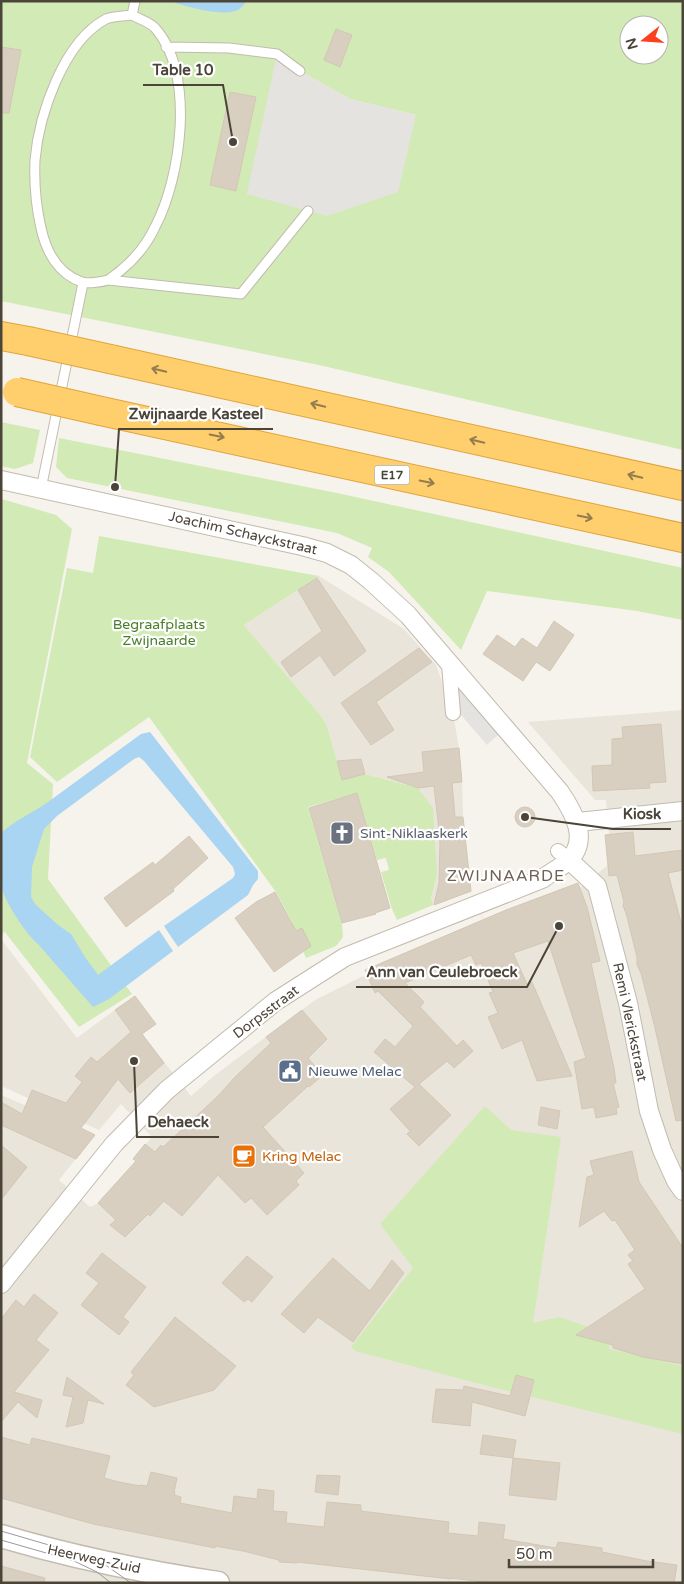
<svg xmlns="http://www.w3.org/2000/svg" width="684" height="1584" font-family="'Varela Round',sans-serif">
<rect width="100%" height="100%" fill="#f6f3ec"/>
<path fill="#eae5da" d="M319,576l85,53 32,36 17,48 6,35 3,34 1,35 8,74 13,29 91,-36 5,4 28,-23 -3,-30 4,-1 -3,-34h-11l-67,-78 155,-12v873h-682v-488l94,40 -36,45 31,27 8,-4 38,-42 -3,-2 19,-22 -31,-33 -22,26 -98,-44v-147l76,99 43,-32 71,90 24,-21 100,-75 121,-60 47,-20 -12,-28 -38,13 -2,-7 6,-23 -19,-87 -53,-14 -23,7 -15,-55 -6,-10 -77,-91z"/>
<path fill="#d2eab5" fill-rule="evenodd" d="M1,1h170l25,6 44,2 7,-8h436v449l-364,-85 -318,-64zM629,25h30v30h-30zM300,71l50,28 66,16 -169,79z
M1,422l39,8 -7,33 -18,6 -14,-3z
M59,438l278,55 346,75v52l-46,-9 -150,-20 -26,59 -72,-78 -21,-15 4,-9 -35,-15 -270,-55 -11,-11z
M2,499l54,16 16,14 -45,234 26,21 -5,95 84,115 -53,33 -75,-96 -3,8z
M99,536l220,40 -75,49 77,91 6,10 15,54 23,-6 53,14 15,20 4,67 -6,23 2,7 -36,15 -5,-11 -11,-37 8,-2 -3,-12 -9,2 -20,-67 -49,14 34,118 1,12 -7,9 -30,12 -15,-34 1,-2 -16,-30 -127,-175 -92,65 -27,-25 37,-189 26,5z
M485,1106l26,24 50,7 -28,186 26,-6 53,18 -3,14 74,17v68l-199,-49 -129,-34 -4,-4 62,-79 -33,-44z"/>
<path fill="#e5e3e0" d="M277,54l23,17 50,28 66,16 -18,77 -71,24 -80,-22z
M456,684l43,50 -12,11 -32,-37z"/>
<path fill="#a9d4f2" d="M171,1h76c-3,3 -5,7 -9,9 -14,7 -52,-3 -67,-9z
M150,732l108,139v8l-5,6 -5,10 -70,52 -14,-21 69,-48 2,-4 -2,-7 -89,-106 -5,-4 -5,2 -77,57 -13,13 -12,38 -1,30 4,7 23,21 13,9 14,23 13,18 61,-45 14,21 -64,48 -16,8 -55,-63c-12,-10 -31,-39 -36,-55 -2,-11 -1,-38 -1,-51l2,-7 14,-10 27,-16 97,-71z"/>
<path fill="#d8cfc1" stroke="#d3c7b4" d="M336,29l16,6 -12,32 -16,-7z
M1,47l20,3 -12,63h-8z
M230,92l26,5 -20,94 -26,-6z
M317,578l49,73 -32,25 -14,-21 -29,22 -10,-15 41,-31 -24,-41z
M554,621l20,14 -24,36 -14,-9 -13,19 -40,-27 14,-19 18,12 7,-9 15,10z
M419,648l13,14 -56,40 18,28 -23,15 -30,-42z
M661,724l5,58 -17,1 1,5 -57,3 -1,-25 20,-1v-26l11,-1 -1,-11z
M459,748l3,34 -10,1 3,34h8l8,74 -37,14 5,-22 1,-44 -6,-53 -16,2 -31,-11 37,-5 -2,-20z
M361,759l4,15 -23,6 -5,-19z
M357,793l33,115 -15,5 1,1 -34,9 -33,-115z
M515 817a10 10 0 1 1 20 0a10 10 0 1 1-20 0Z
M633,832l2,24 48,-6v20l-15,3 15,57v190l-7,1 -21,-93 -14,-55 -4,-8v-8l-11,-44 -3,-7 1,-4 -7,-27 -8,1 -4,-41z
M189,836l19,22 -35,31 1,2 -48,36 -22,-29 49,-36 2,3z
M578,883l9,24 13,54 -9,2 23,105 2,15h-3l6,24 -3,1 1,6 -21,4 -2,-11 -12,2 -8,-47 12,-4 -38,-117 -35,12 14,31 5,-2 40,94 -35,5 -15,-41 -20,9 -14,-32 10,-4 -9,-20 4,-1 -12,-29 -5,2 -5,-10 -66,28 19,19 -4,5 37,39 6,-6 10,11 -19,17 -7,-7 -28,23 32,31 -32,31 -12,-12 3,-3 -20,-22 25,-22 -41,-35 11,-13 10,8 18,-21 -35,-35 -3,2 -10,-23 141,-60z
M275,892l21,39 6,-3 9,18 -37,26 -39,-54 21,-16z
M135,996l21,28 -14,10 22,29 -34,30 -12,-14 -37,49 14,7 -19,24 -75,-34v-23l21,12 10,-24 34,13 16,-21 -7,-6 16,-19 6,5 34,-30 -16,-22z
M302,1010l25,29 -19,19 15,17 -14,12 -1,-1 -45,41 41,46 -8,8 3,4 -32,30 -16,-17 -6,5 -27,-28 -36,41 -18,-15 -14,15 -2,-2 -23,23 -15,-12 6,-5 -18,-17 38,-42 -3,-2 12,-15 10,8 6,-7 2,2 55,-51 17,-19 36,-34 -5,-6z
M541,1107l19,4 -3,18 -19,-4z
M1,1145l26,22 -26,33z
M632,1151l7,31 44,66v116l-40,-7 -30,-9v-3l-37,-10 69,-46 -17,-25 5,-3 -5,-6 7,-5 -20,-30 -3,1 -8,-10 -25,16 8,-50 7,-2 -4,-14z
M102,1253l44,34 -23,30 6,5 -10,13 -38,-30 18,-22 -13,-10z
M247,1256l26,21 -21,25 -4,-3 -4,3 -22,-19z
M333,1258l37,33 22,-31 12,13 -51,69 -35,-25 -14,16 -23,-19z
M34,1294l24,19 -22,27 13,10 -35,42 28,8 -5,18 -19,-16 -17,20v-103l15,-19 8,7z
M175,1317l61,49 -22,24 -60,17 -28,-22 8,-10 -3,-3z
M516,1375l18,5 -9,36 -53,-14 -2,24 -38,-4 4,-33 27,1 1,-4 46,10z
M67,1377l37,27 -16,-4 -5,23 -17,4 7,-30 -10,-2z
M483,1435l33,5 -3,18 -33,-4z
M1,1437l29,8 2,-7 78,18 -6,22 15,4 21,4v-1l7,1 4,-14 26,6 -3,14h1l-1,3 7,2 -1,6 52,10 2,-17 23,3 1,-10 16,2 -1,20 14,1 -1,11 38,4 3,-25 34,3v6l88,11 -1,11 30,3 1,-14 26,3 -2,14 53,9 2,-6 44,6v4l45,9 30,4 -3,18h-182l-41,-5v1l-154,-17v1l-18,-1v-2l-36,-9 -28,-5v2l-122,-24 -92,-26z
M513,1458l47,5 -4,37 -47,-5z
M317,1475l23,1 -2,19 -23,-3z
M1,1566l44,12 -1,5h-43z"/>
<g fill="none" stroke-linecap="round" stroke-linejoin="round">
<g stroke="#c2bbae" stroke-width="11">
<path id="service" d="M132,15c7,4 18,7 23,13 41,45 26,150 0,199 -8,17 -20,32 -35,44 -4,3 -8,7 -12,9 -6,2 -21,4 -26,2 -24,-8 -36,-31 -41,-54 -5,-22 -7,-45 -6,-68 4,-45 28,-118 71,-141 7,-3 18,-3 26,-4z
M132,15l3,-14
M166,47l63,1 48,6 23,17
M108,280l133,14 67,-83
M41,489l42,-206"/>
</g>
<g stroke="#c2bbae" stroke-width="16">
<path id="pedestrian" d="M449,664l4,49
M558,851l11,9"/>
</g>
<g stroke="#c2bbae" stroke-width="20">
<path id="minor" d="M1,480l301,66 25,7 24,12 20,16 37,34 152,177c14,21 30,48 8,69 -8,7 -18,12 -26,18l-197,78 -69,44 -109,89 -53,54 -113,140
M578,822l105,-11
M569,860l28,26 31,117 21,108 13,39 14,31 7,10"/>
</g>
<g stroke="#c2bbae" stroke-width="25">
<path id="tertiary" d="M1,1536c71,21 144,36 217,47"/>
</g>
<g stroke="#e0a43c" stroke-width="30">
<path id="motorway" d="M1,336l27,5
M110,359l573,127
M101,411l582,127"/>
</g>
<use href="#service" stroke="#fff" stroke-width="9"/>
<use href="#pedestrian" stroke="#fff" stroke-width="14"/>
<use href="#minor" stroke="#fff" stroke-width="18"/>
<use href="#tertiary" stroke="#fff" stroke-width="22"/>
<use href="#motorway" stroke="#ffcf6e" stroke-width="28"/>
<path stroke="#9a9a9a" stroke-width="1" d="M1,1531l89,26 17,9 24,17
M1,1540l73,21 23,11 14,11"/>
<g stroke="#e0a43c" stroke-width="30" stroke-linecap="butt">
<path id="motorway-bridge" d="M28,341l82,18
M17,392l84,19"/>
</g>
<use href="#motorway-bridge" stroke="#ffcf6e" stroke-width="28"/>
</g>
<defs><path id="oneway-shaft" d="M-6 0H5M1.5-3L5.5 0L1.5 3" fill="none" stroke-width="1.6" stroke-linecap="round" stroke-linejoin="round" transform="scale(1.25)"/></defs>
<g stroke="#937c4e">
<use href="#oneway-shaft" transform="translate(159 370) rotate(-167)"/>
<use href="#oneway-shaft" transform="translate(318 405) rotate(-167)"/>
<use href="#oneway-shaft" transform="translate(217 436) rotate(12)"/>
<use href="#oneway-shaft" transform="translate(477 441) rotate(-167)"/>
<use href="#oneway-shaft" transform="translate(635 476) rotate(-167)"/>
<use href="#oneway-shaft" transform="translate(427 482) rotate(12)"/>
<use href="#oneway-shaft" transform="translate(585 517) rotate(12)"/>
</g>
<defs>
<g id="church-square" transform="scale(1.25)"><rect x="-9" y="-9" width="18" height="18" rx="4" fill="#6b7280" stroke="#fff"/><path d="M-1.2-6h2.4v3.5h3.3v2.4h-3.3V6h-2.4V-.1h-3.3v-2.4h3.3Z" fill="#fff"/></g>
<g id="civic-square" transform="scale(1.25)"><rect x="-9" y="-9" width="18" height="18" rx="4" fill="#5c6f8a" stroke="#fff"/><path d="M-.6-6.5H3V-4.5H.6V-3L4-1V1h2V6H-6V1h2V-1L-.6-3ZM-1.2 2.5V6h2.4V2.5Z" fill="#fff"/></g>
<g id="cafe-square" transform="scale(1.25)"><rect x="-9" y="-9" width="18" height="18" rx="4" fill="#e8710a" stroke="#fff"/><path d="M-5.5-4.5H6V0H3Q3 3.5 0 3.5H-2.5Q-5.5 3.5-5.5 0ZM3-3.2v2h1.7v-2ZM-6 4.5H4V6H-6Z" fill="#fff"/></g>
</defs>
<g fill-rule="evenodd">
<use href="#church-square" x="342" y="833"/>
<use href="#civic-square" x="290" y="1071"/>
<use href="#cafe-square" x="244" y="1156"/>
</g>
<g text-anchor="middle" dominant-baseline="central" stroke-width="4.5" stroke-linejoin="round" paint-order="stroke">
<rect fill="#fff" stroke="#817c74" stroke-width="1" x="374.5" y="465.5" width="35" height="19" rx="4"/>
<g font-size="12" font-weight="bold" fill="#4b4439">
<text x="392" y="475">E17</text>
</g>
<g font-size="14" fill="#4b4439" stroke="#fff">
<text transform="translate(243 533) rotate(13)">Joachim Schayckstraat</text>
<text transform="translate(266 1012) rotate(-37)">Dorpsstraat</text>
<text transform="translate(630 1022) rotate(78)">Remi Vlerickstraat</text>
<text transform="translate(94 1559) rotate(12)">Heerweg-Zuid</text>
</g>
<g font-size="14" fill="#4a7f2a" stroke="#fff">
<text x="159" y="624">Begraafplaats<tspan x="159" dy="16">Zwijnaarde</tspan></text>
</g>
<g font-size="14" fill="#5b616d" stroke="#fff" text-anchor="start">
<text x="360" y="833">Sint-Niklaaskerk</text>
</g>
<g font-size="14" fill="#4e5e75" stroke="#fff" text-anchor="start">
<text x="308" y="1071">Nieuwe Melac</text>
</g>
<g font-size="14" fill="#c56008" stroke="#fff" text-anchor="start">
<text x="262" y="1156">Kring Melac</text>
</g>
<g font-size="16" letter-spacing="1" fill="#6e6250" stroke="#fff">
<text x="506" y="876">ZWIJNAARDE</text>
</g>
</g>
<path fill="none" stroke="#4b4439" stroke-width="2" d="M233 142L223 85H143M115 487L119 429H273M525 817L613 829H671M559 926L527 987H356M134 1061L137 1137H219"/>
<g fill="#4b4439" stroke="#fff" stroke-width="2">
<circle cx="233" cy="142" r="5"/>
<circle cx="115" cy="487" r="5"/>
<circle cx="525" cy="817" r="5"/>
<circle cx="559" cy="926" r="5"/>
<circle cx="134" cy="1061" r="5"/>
</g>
<g font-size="15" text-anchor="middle" font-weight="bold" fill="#4b4439" stroke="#fff" stroke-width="4.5" stroke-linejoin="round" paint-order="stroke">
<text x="183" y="75">Table 10</text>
<text x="196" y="419">Zwijnaarde Kasteel</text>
<text x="642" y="819">Kiosk</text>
<text x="442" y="977">Ann van Ceulebroeck</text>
<text x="178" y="1127">Dehaeck</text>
</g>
<rect width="684" height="1584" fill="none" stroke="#4b4439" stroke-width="5"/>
<g transform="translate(644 40) rotate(253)"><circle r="24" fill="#ffffff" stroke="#b7b4b0"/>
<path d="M0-4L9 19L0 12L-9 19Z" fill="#fc3f1d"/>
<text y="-8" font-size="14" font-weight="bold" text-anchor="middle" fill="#4b4439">N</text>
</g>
<path d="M509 1559v8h144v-8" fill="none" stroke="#4b4439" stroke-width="2.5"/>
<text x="516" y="1559" font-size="15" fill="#4b4439" stroke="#ffffff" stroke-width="4" paint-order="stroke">50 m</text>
</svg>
